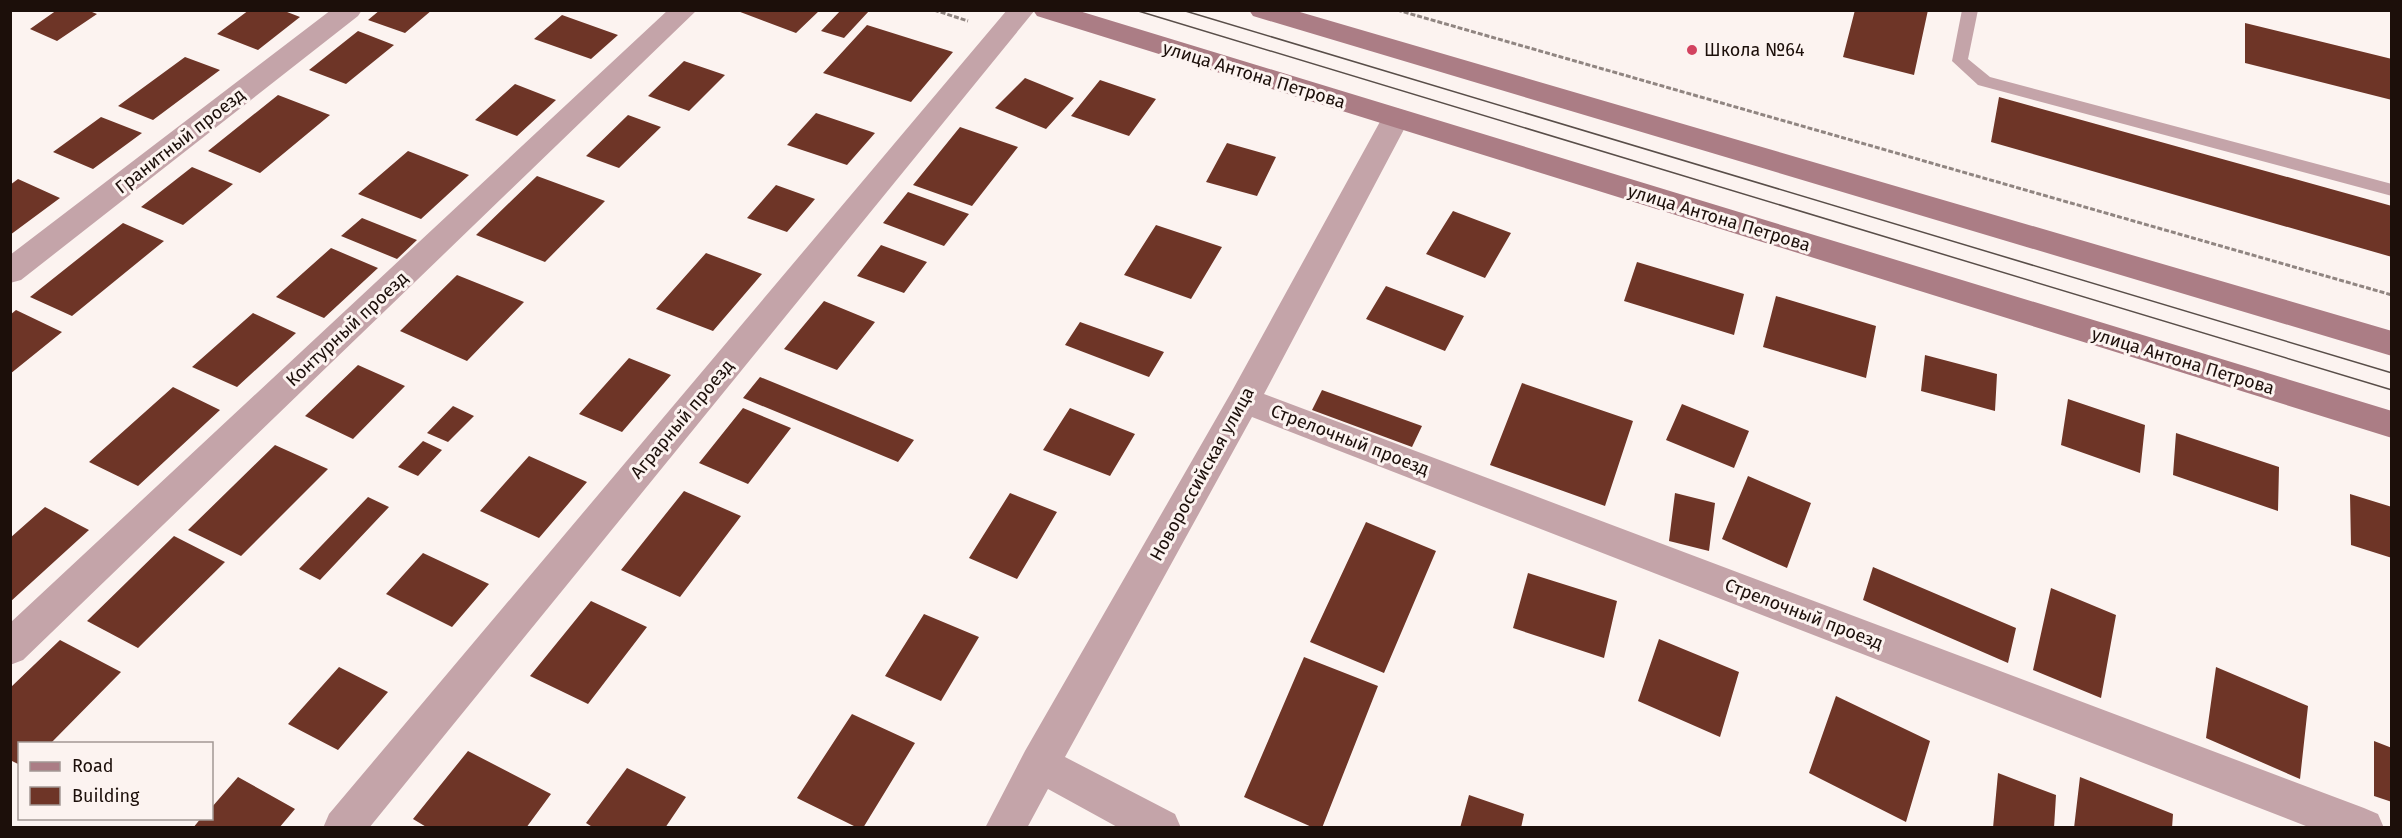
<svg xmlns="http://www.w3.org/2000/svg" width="2402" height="838" font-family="'Fira Sans',sans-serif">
<rect width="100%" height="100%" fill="#fcf3f0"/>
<path fill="#6e3527" d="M57,10h30l10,4 -40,27 -27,-12z
M249,10h33l18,7 -42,33 -41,-16z
M380,10h52l-27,23 -37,-13z
M735,10h85l-24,23z
M841,10l28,1 -25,27 -23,-7z
M1855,10h73l-14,65 -71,-18z
M562,15l56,20 -27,24 -57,-20z
M2245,23l147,36v41l-147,-37z
M867,25l86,27 -42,50 -88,-29z
M358,31l36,14 -48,39 -37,-14z
M185,57l35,13 -67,50 -35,-14z
M684,61l41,14 -36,36 -41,-15z
M1025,78l49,20 -28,31 -51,-21z
M1100,80l56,19 -27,37 -58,-20z
M515,84l41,16 -39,36 -42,-16z
M278,95l52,20 -70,58 -52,-22z
M1999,97l393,109v51l-401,-115z
M816,113l59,20 -28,32 -60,-20z
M628,115l33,12 -42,41 -33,-12z
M101,117l41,16 -49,36 -40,-17z
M960,127l58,20 -46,59 -59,-21z
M1227,143l49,14 -19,39 -51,-14z
M408,151l61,24 -48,44 -63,-25z
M192,167l41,17 -50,41 -42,-18z
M537,176l68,25 -60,61 -69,-27z
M18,179l42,19 -50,37v-50z
M776,185l39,14 -28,33 -40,-14z
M908,192l61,22 -25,32 -61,-23z
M1453,211l58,22 -26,45 -59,-24z
M362,218l55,22 -20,19 -56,-23z
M123,223l41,18 -92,75 -42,-19z
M1156,225l66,22 -31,52 -67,-24z
M881,245l46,17 -23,31 -47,-17z
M331,248l47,20 -54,50 -48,-21z
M706,253l56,21 -49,57 -57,-22z
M1637,262l107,32 -10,41 -110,-34z
M457,275l67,27 -57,59 -67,-30z
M1386,286l78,30 -19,35 -79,-32z
M1776,296l100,30 -10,52 -103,-31z
M824,301l51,21 -38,48 -53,-21z
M16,310l46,22 -52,42v-59z
M253,313l43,20 -59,54 -45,-20z
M1080,322l84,30 -15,25 -84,-32z
M1925,355l72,19 -2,37 -74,-20z
M629,358l42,17 -49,57 -43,-18z
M358,365l47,21 -52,53 -48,-23z
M760,377l154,63 -16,22 -155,-64z
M1522,383l111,38 -28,85 -115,-41z
M173,387l47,23 -82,76 -49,-24z
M1322,390l100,36 -10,21 -100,-37z
M2068,399l77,26 -5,48 -79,-28z
M1682,404l67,27 -15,37 -68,-28z
M453,406l21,10 -26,26 -21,-9z
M743,408l48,20 -43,56 -49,-21z
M1070,408l65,26 -25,42 -67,-26z
M2176,433l103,34 -1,44 -105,-36z
M423,441l19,9 -24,26 -20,-9z
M275,445l53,24 -87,87 -53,-26z
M529,456l58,26 -48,56 -59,-27z
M1748,476l63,27 -24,65 -65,-29z
M684,491l57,25 -61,81 -59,-27z
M1010,493l47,19 -40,67 -48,-21z
M1675,493l40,10 -6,48 -40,-10z
M2350,494l42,13v51l-41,-13z
M368,497l21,10 -69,73 -21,-11z
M45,507l44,23 -79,72v-64z
M1366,522l70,29 -52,122 -74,-31z
M174,536l51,26 -87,86 -51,-27z
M423,553l66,31 -37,43 -66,-33z
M1873,567l143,61 -8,35 -145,-63z
M1528,573l89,28 -13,57 -91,-30z
M2051,588l65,27 -15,83 -68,-28z
M591,601l56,26 -59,77 -58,-28z
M924,614l55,23 -38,64 -56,-25z
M1659,639l80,33 -19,65 -82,-36z
M60,640l61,32 -71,72h-30v21l-10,-5v-72z
M1304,657l74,29 -56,142h-8l-70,-31z
M339,667l49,25 -50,58 -50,-26z
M2216,667l92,39 -8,73 -94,-41z
M1836,696l94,45 -24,81 -97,-49z
M852,714l63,29 -52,85h-5l-61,-30z
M2374,741l18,7v54l-18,-6z
M468,751l83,43 -25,34h-98l-15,-9z
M627,768l59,29 -21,31h-71l-8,-5z
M1998,773l58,22 -2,33h-61z
M238,777l57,32 -16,19h-86l8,-10h11v-11z
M2080,777l93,37 -1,14h-98z
M1469,795l55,19 -3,14h-61z"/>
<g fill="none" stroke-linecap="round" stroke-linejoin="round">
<path stroke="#908581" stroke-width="3" stroke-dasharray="5 2" stroke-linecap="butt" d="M934,10l34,11
M1397,10l995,285"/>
<path fill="#c4a4a9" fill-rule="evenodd" d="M1962,10h16l-10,49 22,18 402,107v12l-414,-111 -26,-24z"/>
<path fill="#c4a4a9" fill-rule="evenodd" d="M331,10h31l-4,6 -337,264 -11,3v-28z
M668,10h29l-674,650 -13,5v-42z
M1007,10h28l-666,818h-46l6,-14z
M1396,108l10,3 4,7 -146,276 1100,414 14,6 6,14h-73l-1059,-411 -187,340 110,57 6,14h-62l-71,-39 -21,39h-42l40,-77 207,-360 150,-273 4,-7z"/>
<path fill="#ab7d85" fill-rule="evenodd" d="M1033,10h43l1316,401v27l-1355,-422z
M1249,10h44l1099,321v25l-1139,-340z"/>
<path stroke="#594e49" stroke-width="1.5" d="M1135,10l1257,380
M1182,10l1210,363"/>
</g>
<circle fill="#d2425f" stroke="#fcf3f0" stroke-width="2" cx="1692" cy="50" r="6"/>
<g text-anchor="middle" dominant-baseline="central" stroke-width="6" stroke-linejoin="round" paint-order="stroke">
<g font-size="18" fill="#1c0f0a" stroke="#fcf3f0" text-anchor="start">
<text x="1704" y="50">Школа №64</text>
</g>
<g font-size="18" fill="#1c0f0a" stroke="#fcf3f0">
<text transform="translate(1254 75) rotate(17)">улица Антона Петрова</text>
<text transform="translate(180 141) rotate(-38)">Гранитный проезд</text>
<text transform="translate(1719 218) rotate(17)">улица Антона Петрова</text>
<text transform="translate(347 329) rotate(-43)">Контурный проезд</text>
<text transform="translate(2183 361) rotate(17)">улица Антона Петрова</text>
<text transform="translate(682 419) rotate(-50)">Аграрный проезд</text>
<text transform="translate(1350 440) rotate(21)">Стрелочный проезд</text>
<text transform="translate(1202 474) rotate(-61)">Новороссийская улица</text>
<text transform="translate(1804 614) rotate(21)">Стрелочный проезд</text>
</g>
</g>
<rect width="2402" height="838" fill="none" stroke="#1c0f0a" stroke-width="24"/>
<rect x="18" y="742" width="195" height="78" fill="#fcf3f0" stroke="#a29894" stroke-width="1.5"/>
<rect x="30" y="762" width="30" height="9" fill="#ab7d85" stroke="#a29894" stroke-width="1.5"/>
<text x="72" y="772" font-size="18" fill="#1c0f0a">Road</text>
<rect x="30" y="787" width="30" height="18" fill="#6e3527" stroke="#a29894" stroke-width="1.5"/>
<text x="72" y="802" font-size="18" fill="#1c0f0a">Building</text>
</svg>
